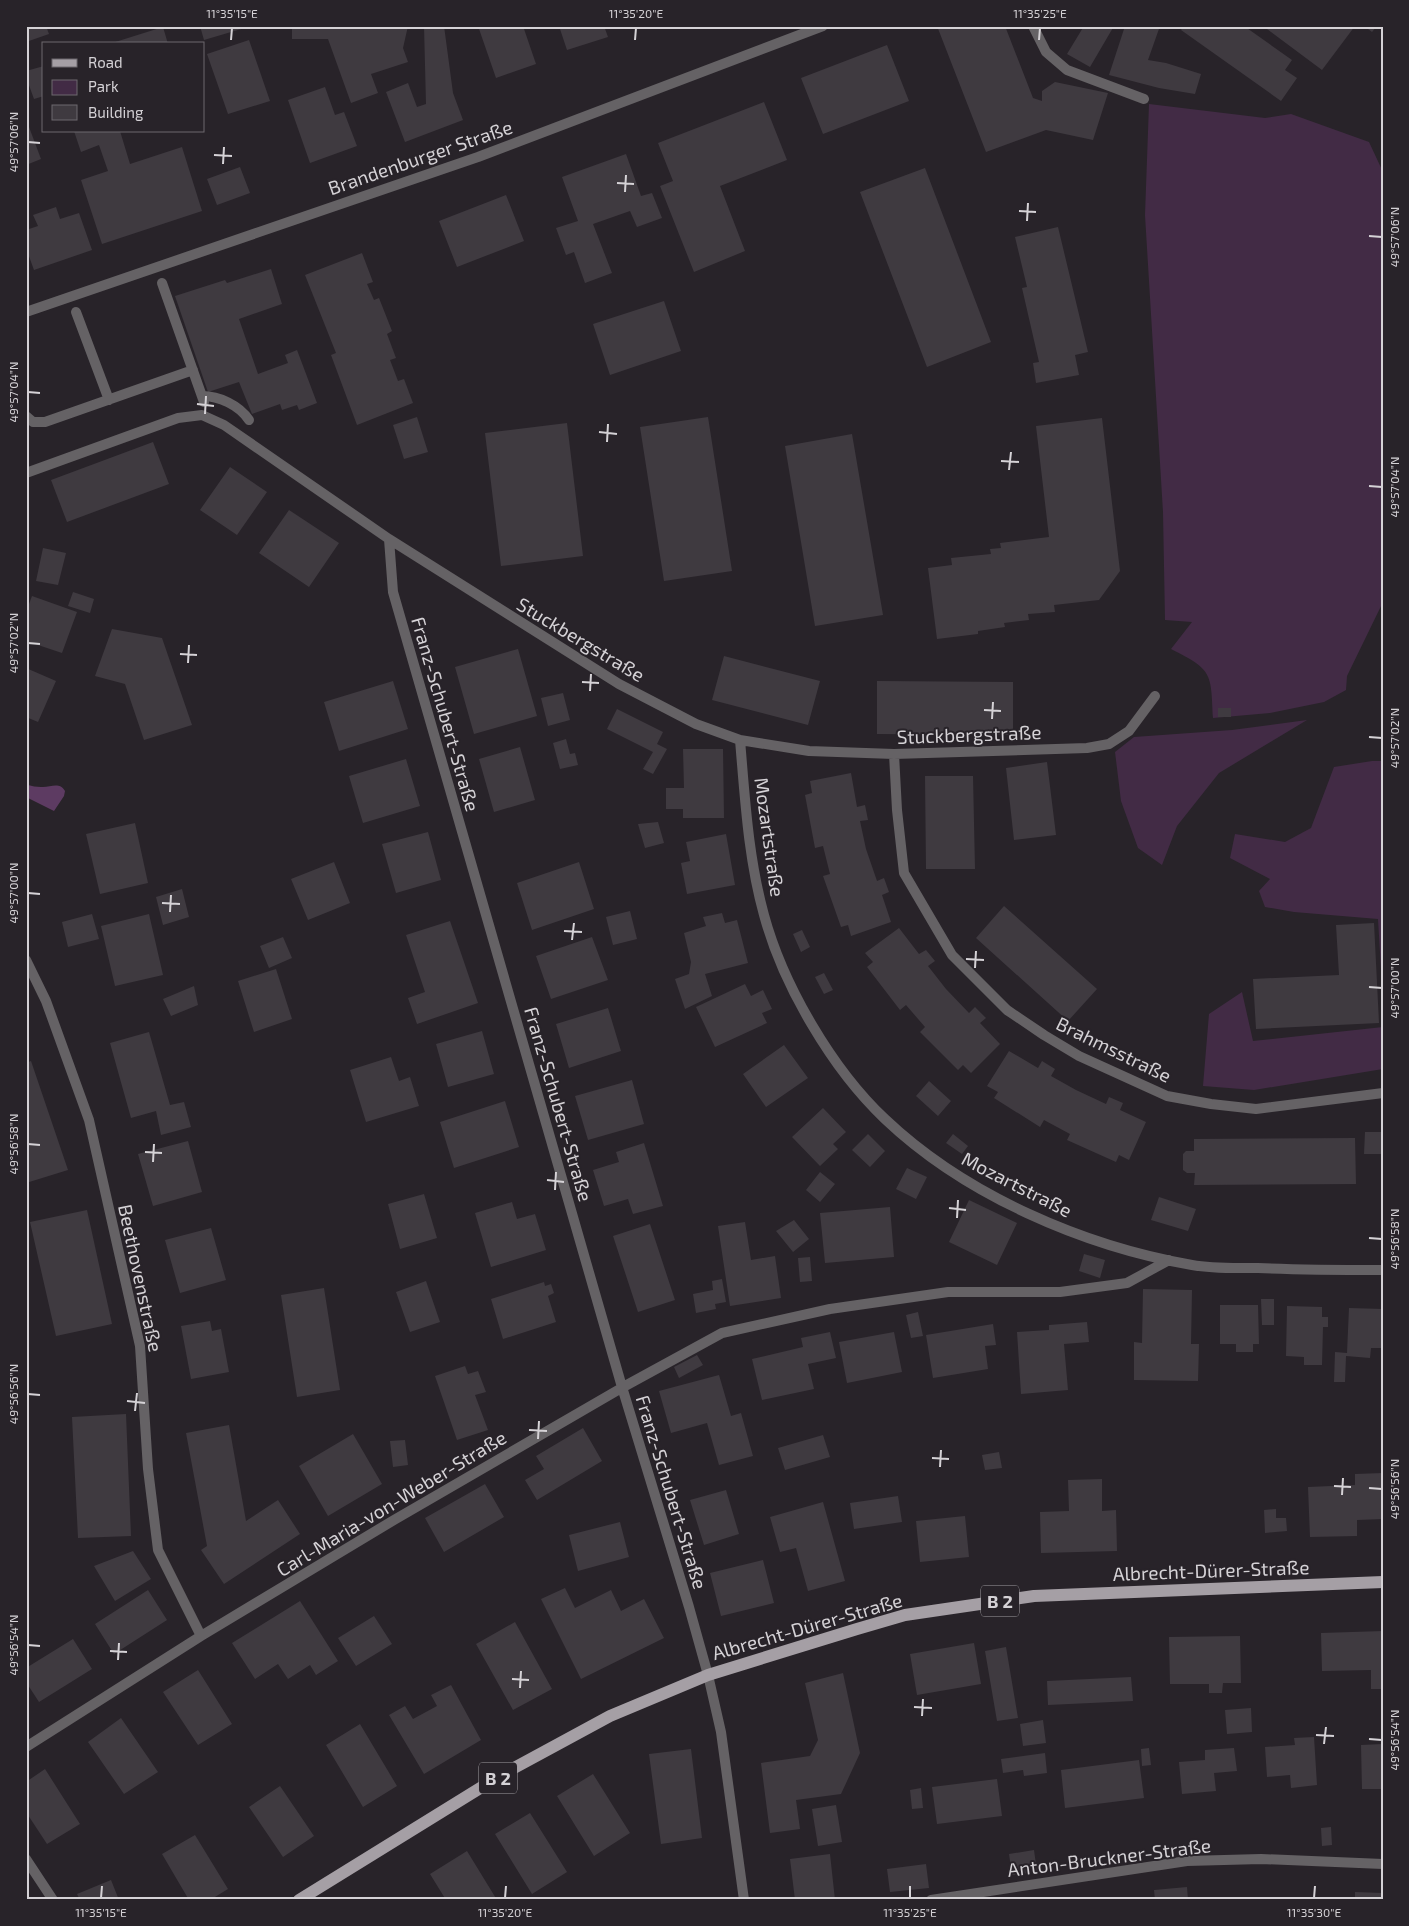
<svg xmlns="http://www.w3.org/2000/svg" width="1409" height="1926" font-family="'Exo 2',sans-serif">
<rect width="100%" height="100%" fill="#282329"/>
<path fill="#422b45" d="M1149,104l116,14 26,-4 78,28 14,30v430l-36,74 -1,14 -22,12 -54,11 -57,5c-2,-45 0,-48 -42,-69l21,-27 -27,-2 -2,-108 -18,-297z
M1307,720l-88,53 -42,53 -15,39 -24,-17 -17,-47 -6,-49 19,-15 98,-7z
M1372,761h11v242l-5,-84 -84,-7 -29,-5 -6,-16 11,-12 -40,-21 5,-24 50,8 26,-14 23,-61z
M1242,992l11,49 130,-14v42l-129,21 -51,-4 6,-72z"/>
<path fill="#5d3b62" d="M28,785c4,1 8,2 13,2 9,1 18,-6 24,4l-1,5 -10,15 -28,-14z"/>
<path fill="#3f3a40" d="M26,26h20l3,8 -23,8z
M200,26h48v1l-44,13z
M292,26h116l-5,22 5,14 -37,12 7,19 -27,10 -23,-64h-36z
M424,26h20l9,67 10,27 -58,22 -19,-50 22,-9 9,24 9,-3z
M478,26h45l13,38 -40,14z
M559,26h45l4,11 -41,13z
M937,26h68l28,72 9,3v-10l13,-9 53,11 -15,47 -47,-10 -60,22z
M1084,26h30l-24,41 -23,-13z
M1125,26h35l-12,34 18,3 35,11 -6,20 -36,-6 -50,-13z
M1184,26h60l48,34 -7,10 12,8 -16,23 -100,-71z
M1263,26h92l-33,44z
M1364,26h13l-5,6z
M163,27l5,17h-56v-1z
M249,40l21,61 -42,13 -21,-60z
M887,45l22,56 -86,33 -22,-56z
M44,66v30l-10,3 -8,-22v-6z
M325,87l10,28 9,-3 13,34 -47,17 -22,-63z
M764,102l23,58 -67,26 25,65 -51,21 -34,-86 13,-5 -15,-38z
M26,119l15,40 -15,6z
M74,131h46l10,33 52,-17 20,64 -100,33 -21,-64 27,-9 -9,-26 -18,7z
M626,154l15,42 11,-3 10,25 -25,9 -7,-16 -37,13 19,49 -27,10 -11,-31 -8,3 -10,-27 22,-7 -16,-44z
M240,167l10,26 -33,12 -10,-26z
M925,168l66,174 -64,25 -67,-175z
M506,195l18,46 -67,26 -18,-46z
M56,207l4,12 19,-6 13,37 -58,20 -8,-22v-18l12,-4 -5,-11z
M1058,227l30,125 -13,3 4,20 -43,8 -3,-20 6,-1 -17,-74 5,-1 -12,-50z
M362,253l11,29 -6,2 7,16 5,-2 13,33 -5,3 9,24 -6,2 8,21 6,-2 9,24 -56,22 -26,-70 5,-2 -31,-78z
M271,269l11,35 -43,15 19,55 30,-11 -3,-8 12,-5 20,53 -18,7 -2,-5 -15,5 -2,-6 -28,10 -13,-32 -31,10 -33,-96 50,-16 2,3z
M664,301l17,50 -71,24 -17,-51z
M417,417l11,35 -24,7 -11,-34z
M708,417l24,154 -68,10 -24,-154z
M1102,418l18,153 -21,29 -45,5 1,7 -27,2 1,6 -25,3 1,4 -27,4v3l-41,5 -9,-71 24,-3 -1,-7 40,-4 -1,-5 11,-1 -1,-5 49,-6 -13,-111z
M567,423l16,133 -82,10 -16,-133z
M852,434l31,181 -68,11 -30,-180z
M153,442l16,42 -102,38 -16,-42z
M230,467l37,25 -30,43 -37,-25z
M289,510l50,33 -30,44 -50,-34z
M43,548l23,5 -8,32 -22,-4z
M73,592l21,7 -4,14 -22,-7z
M32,596l45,16 -15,41 -36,-12v-29z
M112,629l50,9 30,87 -48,15 -19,-56 -30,-8z
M518,649l19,67 -63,18 -19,-67z
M724,656l96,25 -12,44 -96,-25z
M26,668l30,13 -18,41 -12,-5z
M393,681l15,48 -69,22 -15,-49z
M877,681l136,1v53l-136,-1z
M563,693l7,27 -22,6 -7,-28z
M1218,708h13v9h-13z
M617,709l46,23 -6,12 10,5 -14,25 -10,-5 10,-17 -46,-23z
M566,739l4,15 5,-1 3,12 -18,4 -7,-26z
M520,747l15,53 -41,12 -15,-53z
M683,749h40l1,69h-41v-9h-17v-21h18z
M406,759l14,47 -57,17 -14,-47z
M1047,762l9,73 -42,5 -8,-72z
M851,773l6,34 8,-2 3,15 -8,1 6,28 11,32 7,-3 5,14 -7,3 9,27 -40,14 -3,-11 -7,2 -18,-51 7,-2 -7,-28 -8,2 -10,-53 7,-2 -2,-12z
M925,776h48l2,93h-49z
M658,822l6,21 -19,5 -7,-24z
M135,823l13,60 -48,11 -14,-60z
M428,832l13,48 -45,13 -14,-49z
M726,834l9,51 -48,9 -6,-31 9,-2 -4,-19z
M334,862l16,41 -42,17 -17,-41z
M579,862l15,47 -62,21 -15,-47z
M182,889l7,28 -26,8 -7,-28z
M1004,906l93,83 -29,32 -92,-83z
M630,911l7,28 -24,6 -7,-28z
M722,913l3,10 12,-3 11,43 -43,11 7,22 -27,13 -10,-30 14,-5 2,-12 -7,-29 22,-7 -3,-9z
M92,914l7,25 -31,8 -6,-25z
M149,914l14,61 -48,11 -14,-60z
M450,921l28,82 -61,21 -9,-26 17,-6 -19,-57z
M1374,923l5,100 -123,6 -3,-50 86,-4 -3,-50z
M899,928l20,26 7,-4 9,11 -7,5 18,23 23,24 6,-6 11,11 -6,5 20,21 -29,29 -8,-8 -5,5 -38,-38 5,-5 -19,-22 -6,5 -33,-43 6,-5 -8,-9z
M802,930l8,17 -9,5 -8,-18z
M283,937l9,21 -23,10 -9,-22z
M592,937l16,43 -57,19 -15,-43z
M276,969l16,50 -38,13 -16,-51z
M824,973l9,17 -9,4 -9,-17z
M745,984l6,12 12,-6 9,19 -10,4 5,10 -52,24 -19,-40z
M194,986l4,19 -27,11 -8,-17z
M608,1008l13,43 -52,17 -13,-44z
M482,1031l12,43 -46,13 -12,-43z
M149,1032l21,73 14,-3 7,25 -30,8 -5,-24 -25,7 -21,-75z
M784,1045l24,33 -42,29 -23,-33z
M1009,1051l29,17 4,-7 13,8 -4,7 25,14 30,14 3,-7 14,6 -3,7 26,12 -17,38 -10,-5 -3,7 -49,-22 3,-6 -26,-14 -4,7 -46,-29 4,-6 -11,-6z
M391,1057l8,24 11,-4 9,29 -53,16 -16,-52z
M31,1061l37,109 -42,13v-120z
M632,1080l12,44 -56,16 -13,-44z
M929,1081l22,20 -13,15 -22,-20z
M505,1101l14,46 -65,21 -14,-46z
M823,1108l23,24 -13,12 5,5 -18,17 -28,-29z
M1365,1132h18v22h-19z
M868,1134l17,17 -15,16 -18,-17z
M953,1134l15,12 -6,8 -16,-11z
M1355,1138l1,46 -162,1 1,-12h-8l-4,-3v-16l3,-3h8v-12z
M188,1141l14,51 -49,14 -15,-52z
M644,1143l19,63 -30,8 -5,-15 -24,7 -11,-36 26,-8 -3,-10z
M907,1168l20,9 -11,22 -20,-10z
M820,1172l15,12 -15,18 -14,-12z
M424,1194l13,44 -37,11 -12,-45z
M1159,1197l37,12 -8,22 -37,-11z
M969,1200l48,23 -20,42 -48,-23z
M512,1202l5,17 18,-5 11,36 -55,17 -16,-54z
M890,1207l4,50 -69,6 -5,-50z
M87,1210l25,114 -56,12 -26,-114z
M794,1220l15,19 -16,13 -17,-21z
M745,1222l6,38 24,-4 6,42 -51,8 -12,-80z
M650,1224l25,76 -37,12 -25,-76z
M211,1228l15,52 -46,13 -15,-53z
M1084,1254l21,6 -5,18 -21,-7z
M810,1257l2,24 -12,1 -2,-24z
M722,1279l4,23 -11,2 1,5 -20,4 -3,-19 20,-4 -1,-9z
M426,1281l14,41 -30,10 -14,-40z
M544,1282l1,4 6,-2 3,9 -6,3 8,26 -53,17 -12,-40z
M324,1288l16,102 -43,7 -16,-102z
M1143,1289l49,1 -1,54h8l-1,37 -64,-1v-38l8,1z
M1261,1299h13v26h-12z
M1220,1305h38l1,39h-6v8h-17v-8h-16z
M1287,1306l35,1v10h6v10h-5l-1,38h-18v-8l-18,-1z
M1349,1308l34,1v39h-12l-1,10 -24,-2 -1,26h-11l1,-30 12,1z
M918,1312l5,24 -12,2 -5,-23z
M210,1321l2,10 9,-2 8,43 -38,7 -10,-53z
M1087,1322l2,20 -25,2 4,46 -47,4 -4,-62 32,-2v-5z
M993,1324l3,21 -11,1 3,23 -55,9 -7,-43z
M830,1332l6,26 -28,6 6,25 -52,11 -10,-41 51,-12 -2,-9z
M894,1332l8,40 -55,11 -8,-41z
M697,1355l6,10 -24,13 -5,-11z
M465,1366l3,8 10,-3 8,21 -11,3 13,35 -31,10 -22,-64z
M719,1375l12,41 10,-3 12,43 -34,9 -12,-42 -36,10 -12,-42z
M126,1414l5,122 -53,2 -6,-121z
M229,1425l17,96 32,-21 22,34 -76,50 -23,-34 6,-4 -21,-113z
M583,1428l19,33 -65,39 -12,-20 19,-11 -8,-13z
M353,1434l29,50 -54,32 -29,-50z
M823,1435l7,22 -45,13 -7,-22z
M405,1440l3,25 -15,2 -3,-26z
M999,1452l3,16 -17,2 -3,-15z
M1383,1473v46l-26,1v16l-47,1 -2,-50 47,-2v-11z
M1102,1479v32l14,-1 1,41 -76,2 -1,-41 29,-1 -1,-31z
M485,1484l19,33 -60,35 -19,-34z
M726,1490l13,44 -35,11 -14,-45z
M898,1496l4,26 -48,7 -4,-26z
M823,1502l22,79 -37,10 -12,-43 -16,4 -10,-35z
M1276,1509v9h10l1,13 -22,2 -1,-23z
M965,1516l4,41 -49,5 -4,-41z
M620,1522l9,35 -51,14 -9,-36z
M133,1551l18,28 -36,22 -21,-35z
M763,1560l11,43 -53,13 -11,-43z
M565,1588l10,20 36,-18 10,21 23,-12 20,39 -83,41 -40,-80z
M148,1590l19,30 -53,34 -19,-30z
M300,1601l38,60 -22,14 -6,-10 -22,14 -10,-15 -23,15 -23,-36z
M374,1616l18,28 -36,22 -18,-28z
M515,1622l37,67 -39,21 -37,-66z
M1383,1631v58h-12v-19l-49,1 -1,-38z
M1240,1636l1,47h-18l-1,10h-13v-9h-39l-1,-47z
M73,1639l19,30 -53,33 -13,-20v-14z
M974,1643l7,41 -64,11 -7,-41z
M1006,1647l12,71 -21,3 -12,-70z
M198,1670l34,54 -34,21 -35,-53z
M843,1673l17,80 -19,41 -45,6 4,29 -30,4 -9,-70 49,-7 8,-16 -13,-57z
M1131,1677l2,24 -85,4 -1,-24z
M451,1685l30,55 -57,34 -35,-59 16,-9 8,13 24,-13 -6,-11z
M1251,1708l1,24 -25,2 -2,-24z
M121,1718l37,54 -34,22 -36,-52z
M1043,1720l3,23 -23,3 -3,-22z
M360,1724l37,62 -34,21 -37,-62z
M1314,1737l3,48 -26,3 -1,-13 -23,2 -2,-30 30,-2 -1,-7z
M1383,1744l-2,45h-19l-1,-44z
M1149,1748l2,17 -9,1 -1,-17z
M1234,1748l3,23 -23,2 2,18 -34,3 -3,-32 26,-2v-10z
M691,1749l11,89 -41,6 -12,-90z
M1045,1753l2,20 -23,3 -1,-6 -20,3 -2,-14z
M1139,1760l5,38 -79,10 -4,-38z
M45,1769l35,55 -33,20 -21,-32v-30z
M593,1774l37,59 -36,23 -37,-60z
M997,1779l5,37 -65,8 -5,-37z
M280,1786l34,50 -31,21 -34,-50z
M921,1788l2,20 -11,1 -2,-19z
M836,1805l6,37 -24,4 -6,-37z
M530,1813l37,59 -35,22 -37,-60z
M1331,1827l1,18 -10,1 -1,-18z
M195,1835l33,54 -18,11h-21l-27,-46z
M1034,1850l3,22 -25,3 -3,-21z
M467,1851l30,49h-51l-16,-26z
M830,1854l5,46h-40l-5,-41z
M926,1864l3,24 -39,4 -3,-23z
M111,1880l8,20h-39l-3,-6z
M1187,1887l1,13h-33l-1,-10z
M1355,1892l28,1v7h-28z"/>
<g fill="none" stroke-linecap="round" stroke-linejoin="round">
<path stroke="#656265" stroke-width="10" d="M162,283l42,119
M76,312l33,88
M202,396c17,0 37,9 47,24
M26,416l7,6h12l148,-52"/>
<path stroke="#656265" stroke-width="10" d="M1033,26l13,26 21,18 77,29
M26,312l452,-155 345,-131
M26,473l152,-55 24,-3 22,10 165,114 230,145 77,40 44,16 69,11 85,3 193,-6 22,-4 20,-13 26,-35
M389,539l4,53 229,795 67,220 19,68 13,57 23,168
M740,740c5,58 8,117 24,175 19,70 68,154 121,204 80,76 198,127 307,146 21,4 44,3 66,3 42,2 83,2 125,2
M894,754l3,56 7,63 48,82 55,55 37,25 35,21 88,40 44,8 45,5 127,-16
M26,960l20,41 43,119 51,226 8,123 10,81 43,86
M26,1747l175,-111 193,-116 231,-134 97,-53 108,-24 118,-17h112l67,-9 42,-23
M26,1859l27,41
M931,1900l256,-39 74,-2 122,5"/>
<path stroke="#a59fa5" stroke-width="12" d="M299,1900l204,-126 107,-58 98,-41 149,-46 48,-14 129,-19 349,-14"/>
</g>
<path fill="none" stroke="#d5d2d6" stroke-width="2" d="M231,40l1,-12M635,40l1,-12M1039,40l1,-12M28,142l12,1M214,155l18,1M223,164l1,-17M617,183l17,1M625,192l1,-17M1019,211l17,1M1027,221l1,-18M1369,236l13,1M28,392l12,1M197,404l17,2M205,414l1,-18M599,432l18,2M607,442l1,-18M1001,461l18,1M1009,470l2,-18M1369,486l13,1M28,643l12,1M180,654l17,1M188,663l1,-18M582,682l17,1M590,691l1,-17M984,710l17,1M992,719l1,-17M1369,737l13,1M28,893l12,1M162,903l18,1M170,912l1,-17M564,931l18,1M572,940l2,-17M966,959l18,1M975,968l1,-17M1369,987l13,1M28,1144l12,1M145,1152l17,1M153,1162l1,-18M547,1180l17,2M555,1190l1,-18M949,1208l17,2M957,1218l1,-18M1369,1238l13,1M28,1394l12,1M127,1401l18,2M135,1411l2,-18M529,1430l18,1M538,1439l1,-18M932,1458l17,1M940,1467l1,-17M1334,1486l17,1M1369,1488l13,1M1342,1495l1,-17M28,1645l12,1M110,1651l17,1M118,1660l1,-17M512,1679l17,1M520,1688l1,-17M914,1707l18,1M922,1716l1,-17M1316,1735l18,1M1369,1739l13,1M1324,1744l2,-17M101,1898l1,-12M505,1898l1,-12M910,1898v-12M1314,1898l1,-12"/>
<g text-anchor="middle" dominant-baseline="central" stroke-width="4" stroke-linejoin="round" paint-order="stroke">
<g fill="#282329" stroke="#a19ea2" stroke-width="1">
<rect x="981" y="1585.5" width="38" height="31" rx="4"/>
<rect x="479" y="1762.5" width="38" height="31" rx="4"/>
</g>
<g font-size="18" font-weight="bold" fill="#d5d2d6">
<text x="1000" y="1601">B 2</text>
<text x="498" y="1778">B 2</text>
</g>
<g font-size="19" fill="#d5d2d6" stroke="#282329">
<text transform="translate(420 157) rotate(-19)">Brandenburger Straße</text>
<text transform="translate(581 639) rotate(31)">Stuckbergstraße</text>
<text transform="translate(446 714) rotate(74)">Franz-Schubert-Straße</text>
<text transform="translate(969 734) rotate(-2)">Stuckbergstraße</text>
<text transform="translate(770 837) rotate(82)">Mozartstraße</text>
<text transform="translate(1114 1049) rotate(26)">Brahmsstraße</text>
<text transform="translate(559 1104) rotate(74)">Franz-Schubert-Straße</text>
<text transform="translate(1017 1184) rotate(27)">Mozartstraße</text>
<text transform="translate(141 1278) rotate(78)">Beethovenstraße</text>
<text transform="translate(672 1492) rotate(73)">Franz-Schubert-Straße</text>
<text transform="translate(391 1503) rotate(-31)">Carl-Maria-von-Weber-Straße</text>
<text transform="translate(1211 1570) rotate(-2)">Albrecht-Dürer-Straße</text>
<text transform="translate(807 1626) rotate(-16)">Albrecht-Dürer-Straße</text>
<text transform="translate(1109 1857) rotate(-7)">Anton-Bruckner-Straße</text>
</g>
</g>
<rect width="1409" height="1926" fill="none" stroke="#282329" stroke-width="55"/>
<rect x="42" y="42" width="162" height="90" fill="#282329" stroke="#6d696e"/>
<rect x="52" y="59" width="25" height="8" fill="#a59fa5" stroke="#6d696e"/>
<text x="88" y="68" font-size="15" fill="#d5d2d6">Road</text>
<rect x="52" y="80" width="25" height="15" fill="#422b45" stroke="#6d696e"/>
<text x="88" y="92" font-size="15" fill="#d5d2d6">Park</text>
<rect x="52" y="105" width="25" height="15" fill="#3f3a40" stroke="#6d696e"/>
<text x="88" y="118" font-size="15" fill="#d5d2d6">Building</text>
<rect x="28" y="28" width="1354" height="1870" fill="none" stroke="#d5d2d6" stroke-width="2"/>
<g font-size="12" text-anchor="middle" fill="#d5d2d6">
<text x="232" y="18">11°35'15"E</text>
<text x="636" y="18">11°35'20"E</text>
<text x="1040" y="18">11°35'25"E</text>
<text transform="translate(14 142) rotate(-90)" y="4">49°57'06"N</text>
<text transform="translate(1395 237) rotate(-90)" y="4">49°57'06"N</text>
<text transform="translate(14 392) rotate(-90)" y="4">49°57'04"N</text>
<text transform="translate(1395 487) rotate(-90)" y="4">49°57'04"N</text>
<text transform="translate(14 643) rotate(-90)" y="4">49°57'02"N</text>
<text transform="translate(1395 738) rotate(-90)" y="4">49°57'02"N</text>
<text transform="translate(14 893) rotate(-90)" y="4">49°57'00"N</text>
<text transform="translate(1395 988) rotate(-90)" y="4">49°57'00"N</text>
<text transform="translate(14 1144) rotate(-90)" y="4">49°56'58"N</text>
<text transform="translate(1395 1239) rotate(-90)" y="4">49°56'58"N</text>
<text transform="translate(14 1394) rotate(-90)" y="4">49°56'56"N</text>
<text transform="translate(1395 1489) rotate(-90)" y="4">49°56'56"N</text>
<text transform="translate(14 1645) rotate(-90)" y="4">49°56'54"N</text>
<text transform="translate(1395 1740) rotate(-90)" y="4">49°56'54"N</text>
<text x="101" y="1917">11°35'15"E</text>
<text x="505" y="1917">11°35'20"E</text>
<text x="910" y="1917">11°35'25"E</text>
<text x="1314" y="1917">11°35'30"E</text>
</g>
</svg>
